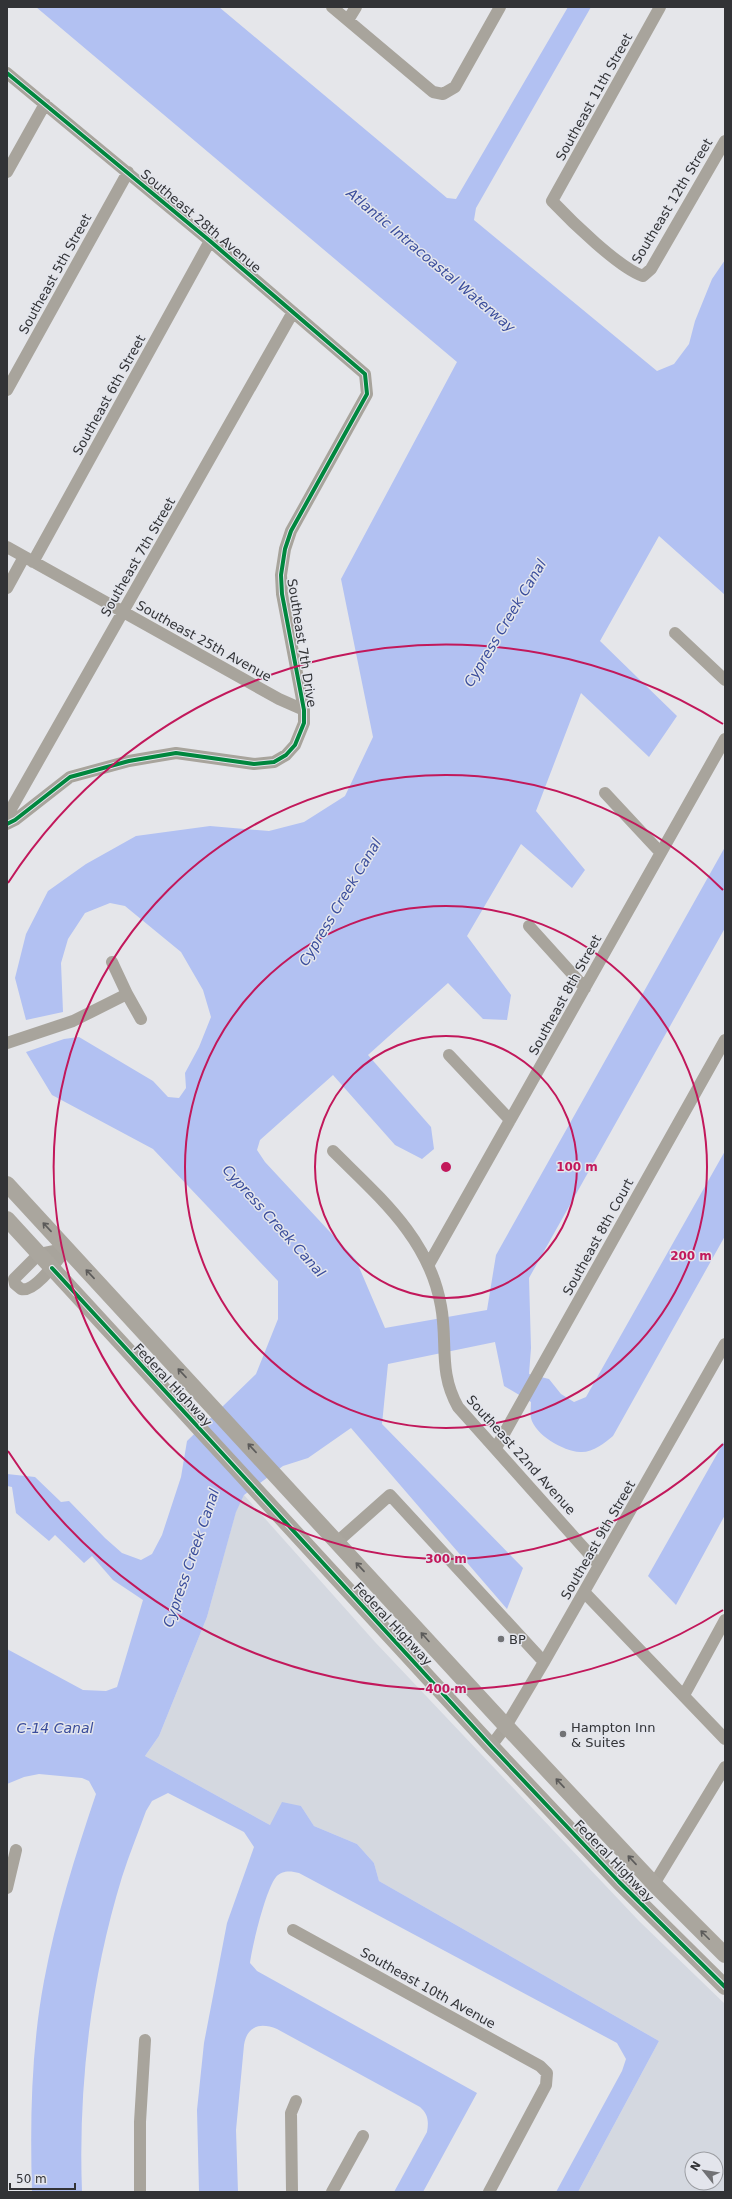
<svg xmlns="http://www.w3.org/2000/svg" width="732" height="2199" font-family="'DejaVu Sans',sans-serif">
<rect width="100%" height="100%" fill="#e5e6ea"/>
<path fill="#d4d8e0" fill-rule="evenodd" d="M244,1495l131,147 264,279 86,83v188h-147l81,-151 -280,-160 -5,-18 -17,-19 -43,-18 -13,-20 -31,19 -125,-69 14,-20 48,-119 29,-106zM692,2159h24v24h-24z"/>
<path fill="#b2c1f2" d="M36,7h183l228,191 9,1 112,-192h23l-115,201 -2,12 183,151 17,-7 15,-20 6,-23 17,-42 13,-19v335l-66,-59 -59,105 77,75 -28,41 -68,-64 -45,118 49,59 -13,18 -51,-44 -54,92 44,59 -4,25 -24,-1 -35,-36 -80,72 63,72 3,22 -12,10 -27,-14 -62,-70 -73,65 -3,10 8,12 91,98 29,68 102,-18 9,-55 229,-408v81l-196,350 2,70 -2,26 20,5 12,15 13,8 12,-5 139,-246v85l-112,200c-8,7 -21,17 -33,16 -17,-1 -45,-17 -49,-34 -1,-5 0,-11 0,-16l-27,-16 -9,-44 -107,22 -6,60 141,144 -16,41 -156,-181 -43,30 -25,8 -39,29 -8,17 -29,105 -48,119 -14,20 125,69 12,-23 19,4 13,20 43,18 17,19 5,18 280,160 -81,151h-22l66,-121 4,-12 -9,-16 -318,-170c-8,-2 -17,-3 -23,4 -10,12 -24,69 -26,86l7,8 220,122 -54,99h-29l33,-60c2,-11 1,-18 -7,-25l-143,-78c-17,-7 -30,-3 -33,16l-8,85 2,62h-39l-2,-82 7,-67 23,-120 27,-76 -10,-15 -76,-39 -16,8 -6,10c-8,22 -17,44 -24,66 -31,101 -44,209 -40,315h-50c-2,-70 -1,-142 12,-211 12,-64 31,-125 52,-187l-7,-13 -7,-3 -43,-4 -15,3 -17,7v-135l76,41 23,1 11,-4 26,-87 -30,-20 -21,-24 -8,7 -29,-28 -6,6 -33,-28 -4,-26 -5,-1v-12l28,3 26,25 8,-1 36,37 17,15 19,7 11,-6 10,-19 19,-58 6,-36 69,-67 22,-55v-38l-125,-132 -101,-54 -26,-43 38,-13 15,-2 74,44 15,16 11,1 7,-10 -1,-15 14,-26 12,-30 -8,-27 -22,-38 -56,-46 -15,-3 -25,10 -17,26 -7,24 2,49 -37,8 -11,-42 11,-44 22,-43 38,-27 50,-28 74,-10 59,5 35,-9 41,-26 28,-59 -32,-158 116,-217z
M725,1440v75l-49,90 -28,-29z"/>
<g fill="none" stroke-linecap="round" stroke-linejoin="round">
<path stroke="#a8a49c" stroke-width="12" d="M332,7l101,85 10,2 12,-7 45,-80
M660,7l-108,194c19,20 67,67 91,75l8,-7 74,-128
M348,20l8,-13
M7,73l203,168 155,133 2,20 -76,137 -6,18 -4,26 1,19 22,116v13l-9,22 -9,10 -12,7 -20,2 -78,-11 -47,8 -59,16 -55,43 -8,4
M7,172l38,-68
M7,390l121,-218
M7,547l272,152 25,11
M33,562l177,-321
M7,588l17,-31
M675,633l50,47
M605,793l55,59
M7,816l286,-504
M529,926l56,62
M127,994l14,25
M7,1043l66,-22 54,-27 -15,-32
M449,1055l61,65
M333,1151c46,46 96,87 108,155 7,36 -3,66 17,101l141,158
M67,1248c-8,10 -32,45 -46,41l-6,-5 -1,-5 25,-25z
M429,1264l296,-525
M496,1448l229,-408
M337,1542l53,-47 154,167
M584,1592l141,147
M684,1695l41,-75
M491,1746l15,-20 38,-64 181,-318
M654,1884l71,-117
M7,1888l9,-38
M293,1930l247,136 7,7 -1,12 -57,107
M140,2192v-70l5,-82
M292,2192l-1,-79 5,-12
M332,2192l31,-56"/>
<path stroke="#aaa69e" stroke-width="16" d="M7,1184l499,542 148,158 71,71
M7,1219l484,527 128,136 106,105"/>
<g stroke="#e3e5ec" stroke-width="6">
<path id="cycleway" d="M7,73l203,168 155,133 2,20 -76,137 -6,18 -4,26 1,19 22,116v13l-9,22 -9,10 -12,7 -20,2 -78,-11 -47,8 -59,16 -55,43 -8,4
M52,1268l439,478 128,136 106,105"/>
</g>
<use href="#cycleway" stroke="#00873e" stroke-width="4"/>
</g>
<defs><path id="oneway-shaft" d="M-6 0H5M1.5-3L5.5 0L1.5 3" fill="none" stroke-width="1.6" stroke-linecap="round" stroke-linejoin="round"/></defs>
<g stroke="#5c5b5a">
<use href="#oneway-shaft" transform="translate(47 1227) rotate(-133)"/>
<use href="#oneway-shaft" transform="translate(90 1274) rotate(-133)"/>
<use href="#oneway-shaft" transform="translate(182 1373) rotate(-133)"/>
<use href="#oneway-shaft" transform="translate(252 1448) rotate(-133)"/>
<use href="#oneway-shaft" transform="translate(360 1567) rotate(-133)"/>
<use href="#oneway-shaft" transform="translate(425 1637) rotate(-132)"/>
<use href="#oneway-shaft" transform="translate(560 1783) rotate(-133)"/>
<use href="#oneway-shaft" transform="translate(632 1860) rotate(-133)"/>
<use href="#oneway-shaft" transform="translate(705 1935) rotate(-135)"/>
</g>
<g fill="none" stroke="#c2185b" stroke-width="2">
<circle cx="446" cy="1167" r="131"/>
<circle cx="446" cy="1167" r="261"/>
<path d="M723 1444A392 392 0 1 1 723 890"/>
<path d="M723 1610A522 522 0 0 1 8 1451M8 883A522 522 0 0 1 723 724"/>
</g>
<g fill="#717275" stroke="#e3e5ec" stroke-width="1.5">
<circle cx="501" cy="1639" r="4"/>
<circle cx="563" cy="1734" r="4"/>
</g>
<g text-anchor="middle" dominant-baseline="central" stroke-width="3" stroke-linejoin="round" paint-order="stroke">
<g font-size="13" fill="#323336" stroke="#e3e5ec">
<text transform="translate(594 97) rotate(-61)">Southeast 11th Street</text>
<text transform="translate(672 201) rotate(-59)">Southeast 12th Street</text>
<text transform="translate(201 221) rotate(40)">Southeast 28th Avenue</text>
<text transform="translate(55 274) rotate(-61)">Southeast 5th Street</text>
<text transform="translate(109 395) rotate(-61)">Southeast 6th Street</text>
<text transform="translate(138 557) rotate(-60)">Southeast 7th Street</text>
<text transform="translate(204 641) rotate(29)">Southeast 25th Avenue</text>
<text transform="translate(302 643) rotate(81)">Southeast 7th Drive</text>
<text transform="translate(565 995) rotate(-61)">Southeast 8th Street</text>
<text transform="translate(598 1237) rotate(-61)">Southeast 8th Court</text>
<text transform="translate(173 1385) rotate(47)">Federal Highway</text>
<text transform="translate(521 1455) rotate(48)">Southeast 22nd Avenue</text>
<text transform="translate(598 1540) rotate(-60)">Southeast 9th Street</text>
<text transform="translate(393 1624) rotate(47)">Federal Highway</text>
<text transform="translate(614 1861) rotate(46)">Federal Highway</text>
<text transform="translate(428 1988) rotate(29)">Southeast 10th Avenue</text>
</g>
<g font-size="13" fill="#323336" stroke="#e3e5ec" text-anchor="start">
<text x="509" y="1639">BP</text>
<text x="571" y="1727">Hampton Inn<tspan x="571" dy="15">&amp; Suites</tspan></text>
</g>
<g font-size="14" font-style="italic" fill="#3a4d9c" stroke="#e3e5ec">
<text transform="translate(431 260) rotate(40)">Atlantic Intracoastal Waterway</text>
<text transform="translate(505 623) rotate(-59)">Cypress Creek Canal</text>
<text transform="translate(340 902) rotate(-59)">Cypress Creek Canal</text>
<text transform="translate(274 1221) rotate(48)">Cypress Creek Canal</text>
<text transform="translate(191 1558) rotate(-71)">Cypress Creek Canal</text>
<text x="55" y="1728">C-14 Canal</text>
</g>
</g>
<circle cx="446" cy="1167" r="6" fill="#c2185b" stroke="#e3e5ec" stroke-width="2"/>
<g font-size="12" text-anchor="middle" font-weight="bold" fill="#c2185b" stroke="#e3e5ec" stroke-width="3" stroke-linejoin="round" paint-order="stroke">
<text x="577" y="1171">100 m</text>
<text x="691" y="1260">200 m</text>
<text x="446" y="1563">300 m</text>
<text x="446" y="1693">400 m</text>
</g>
<rect width="732" height="2199" fill="none" stroke="#323336" stroke-width="16"/>
<g transform="translate(704 2171) rotate(300)"><circle r="19" fill="#e3e5ec" stroke="#9c9ea3"/>
<path d="M0-3L7 15L0 10L-7 15Z" fill="#717275"/>
<text y="-6" font-size="11" font-weight="bold" text-anchor="middle" fill="#323336">N</text>
</g>
<path d="M10 2183v6h65v-6" fill="none" stroke="#323336" stroke-width="2"/>
<text x="16" y="2183" font-size="12" fill="#323336" stroke="#e3e5ec" stroke-width="3" paint-order="stroke">50 m</text>
</svg>
